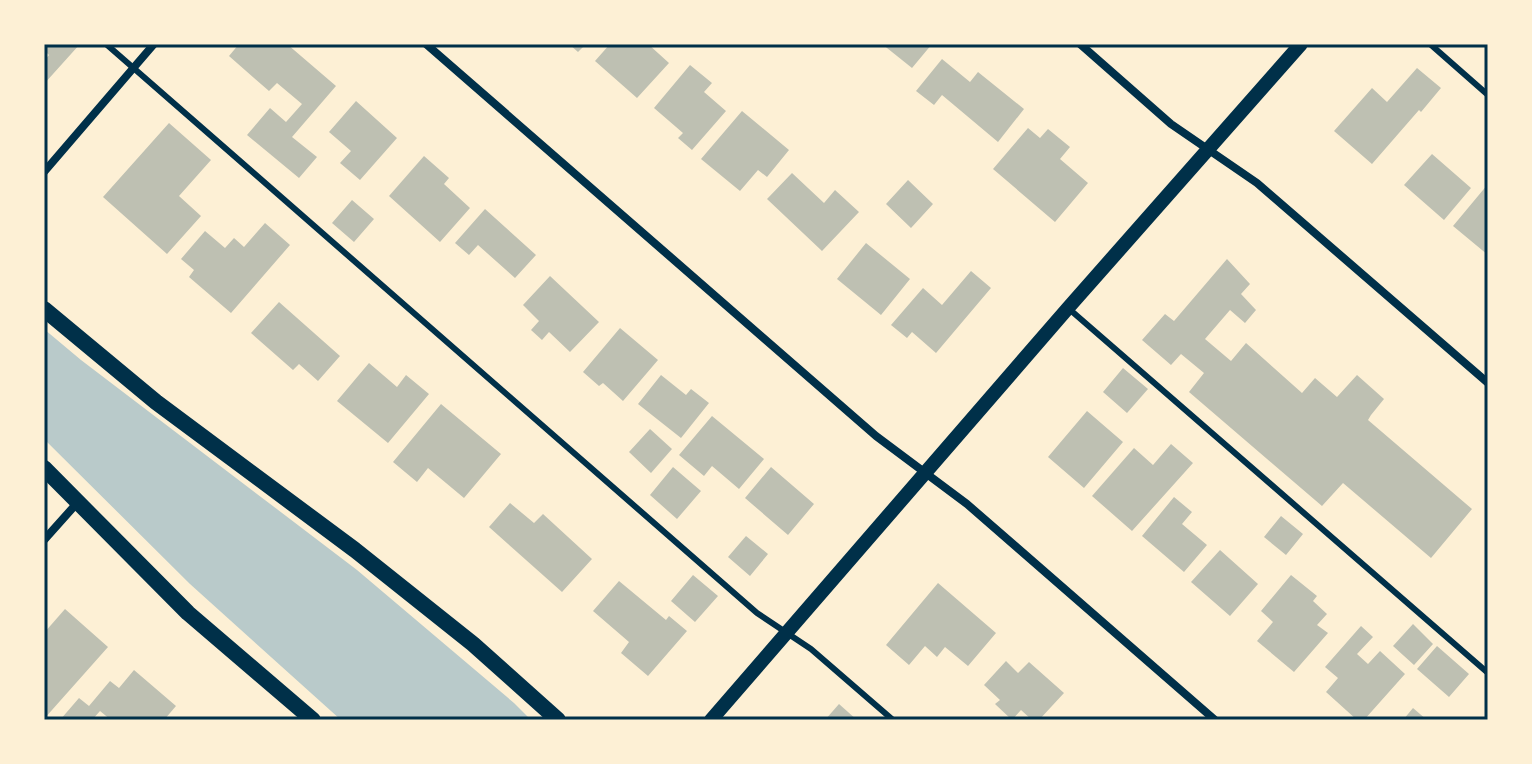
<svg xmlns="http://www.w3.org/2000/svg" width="1532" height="764" font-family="'Space Grotesk',sans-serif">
<rect width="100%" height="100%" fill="#fdf0d5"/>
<path fill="#b9caca" d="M44,329l37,31 276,210 157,133 17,17h-190l-151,-136 -146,-145z"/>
<path fill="#bec0b2" d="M44,44h36l-36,40v-23l5,-6 -5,-5z
M239,44h48l49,42 -44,51 25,20 -18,21 -52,-43 23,-27 16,14 16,-18 -25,-21 -8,8 -40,-35z
M569,44h17l-8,8z
M610,44h38l21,19 -32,35 -42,-37z
M882,44h50l-20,24z
M942,59l28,23 8,-10 46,37 -26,33 -56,-47 -8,10 -18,-14z
M690,65l22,18 -8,9 22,19 -34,39 -14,-12 5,-5 -29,-25z
M1417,68l24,20 -20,24 -2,-2 -47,54 -38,-33 38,-43 15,14z
M356,101l41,37 -37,42 -20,-17 11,-12 -22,-19z
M742,111l47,39 -22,27 -9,-7 -18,21 -39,-32z
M169,123l42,37 -32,36 22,20 -34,38 -64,-57z
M1028,128l12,10 8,-9 22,18 -10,12 28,24 -33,39 -62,-53z
M1432,154l39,34 -27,32 -40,-35z
M424,156l25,22 -5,6 26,24 -30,34 -51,-46z
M792,173l32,30 11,-13 24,22 -37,39 -55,-52z
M908,180l25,24 -22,24 -25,-24z
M1488,184v71l-35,-29z
M352,200l22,19 -20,23 -22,-19z
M485,209l51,46 -21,23 -37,-33 -9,10 -14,-12z
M265,223l25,22 -59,68 -42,-36 5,-7 -13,-11 24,-28 20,17 9,-10 10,9z
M866,243l44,36 -29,36 -44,-36z
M1227,259l23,25 -9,10 15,16 -11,13 -15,-13 -25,29 26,22 15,-18 56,50 13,-15 22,19 20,-22 27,24 -13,16 -3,5 104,89 -41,49 -88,-75 -21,23 -133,-114 15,-19 -23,-19 -10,11 -29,-25 23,-26 9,7z
M971,271l20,17 -55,65 -24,-21 -5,6 -16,-13 32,-37 19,17z
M550,276l49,46 -29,30 -21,-20 -7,8 -11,-10 8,-9 -16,-16z
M279,302l61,54 -22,25 -19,-17 -6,6 -42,-37z
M620,328l38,32 -35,41 -20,-18 -4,3 -16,-14z
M369,363l28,24 9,-12 23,19 -41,49 -51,-42z
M1123,368l25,21 -21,24 -24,-21z
M661,375l25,20 5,-6 18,14 -28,35 -43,-34z
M441,404l60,50 -37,44 -36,-30 -11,14 -24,-20z
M1087,411l36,31 -39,46 -36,-31z
M712,416l52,43 -25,30 -27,-23 -8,10 -25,-21z
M650,429l22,20 -21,24 -22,-21z
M1171,444l22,19 -61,68 -40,-35 42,-48 19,17z
M673,467l28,24 -24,28 -27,-24z
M771,467l43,37 -26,31 -43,-37z
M1174,497l18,15 -10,12 25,21 -23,27 -42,-36z
M510,503l24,20 9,-9 49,45 -30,33 -73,-65z
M1281,516l22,18 -17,21 -22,-18z
M746,536l22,18 -18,22 -22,-19z
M1220,550l38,34 -28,32 -39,-34z
M693,575l25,21 -23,26 -24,-21z
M1291,575l26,21 -4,5 14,13 -10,11 11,8 -34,39 -37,-31 16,-19 -12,-11z
M619,581l47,39 3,-4 18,15 -39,45 -27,-23 8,-11 -36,-31z
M938,583l58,50 -28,33 -23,-19 -8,10 -12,-11 -16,19 -23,-20z
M65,609l43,38 -64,72v-86z
M1413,624l20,20 -19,21 -21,-19z
M1361,626l12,11 -16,17 11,10 12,-13 25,23 -41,46h-7l-31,-28 12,-14 -13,-11z
M1437,646l32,28 -20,23 -32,-28z
M1006,661l12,12 11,-11 35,31 -25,27h-7l-11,-10 -9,10 -17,-16 5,-4 -16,-15z
M134,670l42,36 -12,14h-53l-11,-9 -8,9h-32l19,-22 10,8 21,-25 9,7z
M839,704l18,16h-32z
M1413,708l14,12h-24z"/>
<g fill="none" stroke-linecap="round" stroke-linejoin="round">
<path stroke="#003049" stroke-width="6" d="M106,44l651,569 54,36 82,71
M1430,44l58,51
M1068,308l420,365"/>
<path stroke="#003049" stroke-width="8" d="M426,44l450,392 91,68 248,216
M1080,44l91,80 86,59 231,200
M44,172l110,-128
M44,540l34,-38"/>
<path stroke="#003049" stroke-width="14" d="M711,720l357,-412 233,-264"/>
<path stroke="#003049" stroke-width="16" d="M44,309l112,93 199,148 118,94 85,76
M44,468l144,145 125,107"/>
</g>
<rect width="1532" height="764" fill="none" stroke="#fdf0d5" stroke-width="92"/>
<rect x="46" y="46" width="1440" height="672" fill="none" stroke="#003049" stroke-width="3"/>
</svg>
